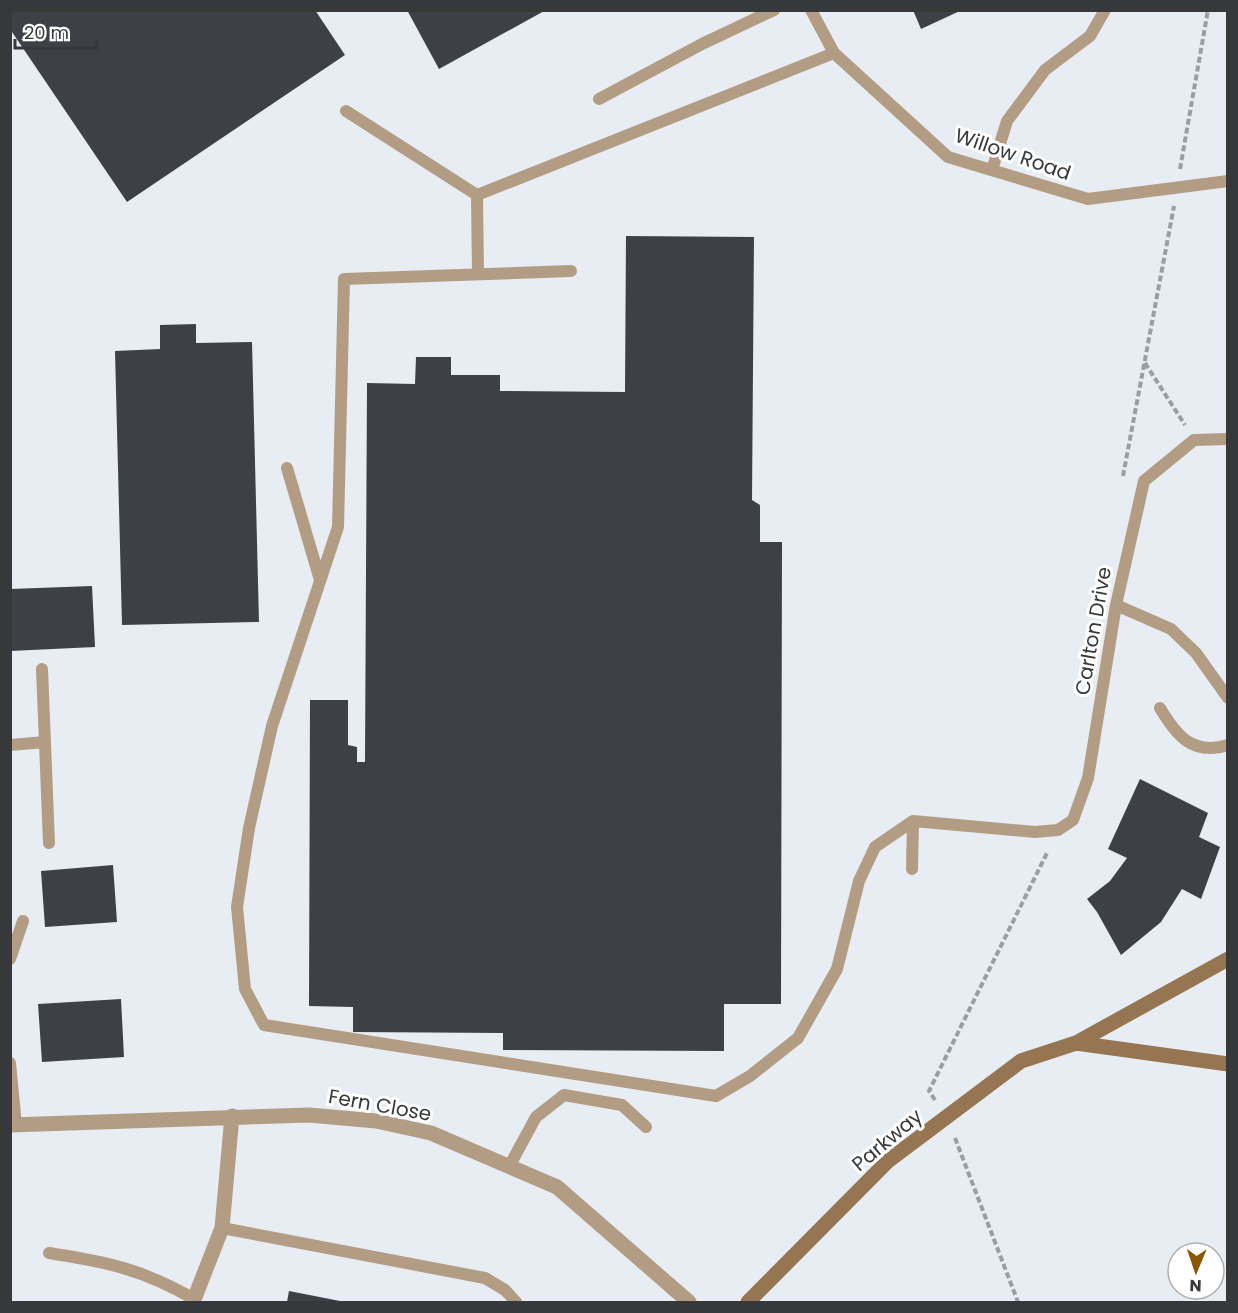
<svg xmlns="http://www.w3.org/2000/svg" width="1238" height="1313" font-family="Poppins,sans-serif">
<rect width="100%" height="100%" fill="#e7edf3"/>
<path fill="#3d4146" d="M10,10h305l30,45 -218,147 -117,-173z
M407,10h139l-107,59z
M913,10h49l-41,19z
M626,236l128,1 -2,263 8,5v37h22l-1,462h-57v47l-221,-1v-17l-150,-1v-25l-44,-1 1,-306h38v45l9,2v15h8l2,-379 48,1 1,-27h35v18h49v16l125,1z
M196,324v19l56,-1 7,280 -137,3 -7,-274 45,-2v-24z
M92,586l3,61 -85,4v-62z
M1140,779l68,34 -9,24 21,10 -19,52 -19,-10 -21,33 -40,33 -24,-43 -10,-13 23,-18 17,-23 -19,-9z
M113,865l4,57 -72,5 -4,-56z
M121,999l3,58 -82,5 -4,-58z
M289,1291l51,10v1h-53z"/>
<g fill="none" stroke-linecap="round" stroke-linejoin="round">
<path stroke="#9a9ea2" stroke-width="4" stroke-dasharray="6 3" stroke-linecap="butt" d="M1180,169l28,-159
M1145,363l40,62
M1123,476l51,-270
M935,1100l-6,-9 119,-240
M955,1138l63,164"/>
<path stroke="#b39c84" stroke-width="12" d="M811,10l23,43 114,104 140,42 140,-18
M599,99l103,-55 72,-34
M346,111l131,84 1,79
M992,170l15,-49 38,-51 45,-34 15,-26
M477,195l357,-142
M571,271l-227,8 -6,248 -66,199 -23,102 -12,79 8,82 19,36 452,71 34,-20 48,-38 39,-69 22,-88 16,-34 38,-26
M287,468l33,112
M1116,605l55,24 25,24 32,45
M42,669l7,174
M1160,708c16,27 32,48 68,37
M10,745l35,-3
M912,869l1,-48 122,11 23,-2 15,-10 15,-42 28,-173 28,-124 50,-41 34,-1
M10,959l13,-38
M10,1063l6,62
M510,1165l26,-48 28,-22 58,10 24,22
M222,1228l263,50 20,12 11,12
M49,1253c58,9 93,16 145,46"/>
<path stroke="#b39c84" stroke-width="15" d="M10,1125l299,-10 67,6 55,12 126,54 132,115
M193,1302l29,-74 10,-112"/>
<path stroke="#967552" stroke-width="15" d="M1076,1043l152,21
M748,1302l140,-141 133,-100 55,-18 152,-84"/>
</g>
<g text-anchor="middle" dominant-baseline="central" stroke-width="6" stroke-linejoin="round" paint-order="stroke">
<g font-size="20" fill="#36383a" stroke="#fff">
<text transform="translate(1013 154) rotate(19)">Willow Road</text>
<text transform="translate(1093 631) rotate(-80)">Carlton Drive</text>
<text transform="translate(380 1105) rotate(10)">Fern Close</text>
<text transform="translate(887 1140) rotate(-40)">Parkway</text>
</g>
</g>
<rect width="1238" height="1313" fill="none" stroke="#36383a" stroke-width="24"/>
<g transform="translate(1196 1271) rotate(182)"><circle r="28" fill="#ffffff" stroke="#afafb0" stroke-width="1.5"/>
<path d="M0-4.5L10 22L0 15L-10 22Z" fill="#8c5607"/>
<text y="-9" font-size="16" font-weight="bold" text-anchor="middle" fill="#36383a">N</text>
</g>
<path d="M15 39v9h82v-9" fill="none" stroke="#36383a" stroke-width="3"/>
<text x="24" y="39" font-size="18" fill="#36383a" stroke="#ffffff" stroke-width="4.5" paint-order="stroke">20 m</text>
</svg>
